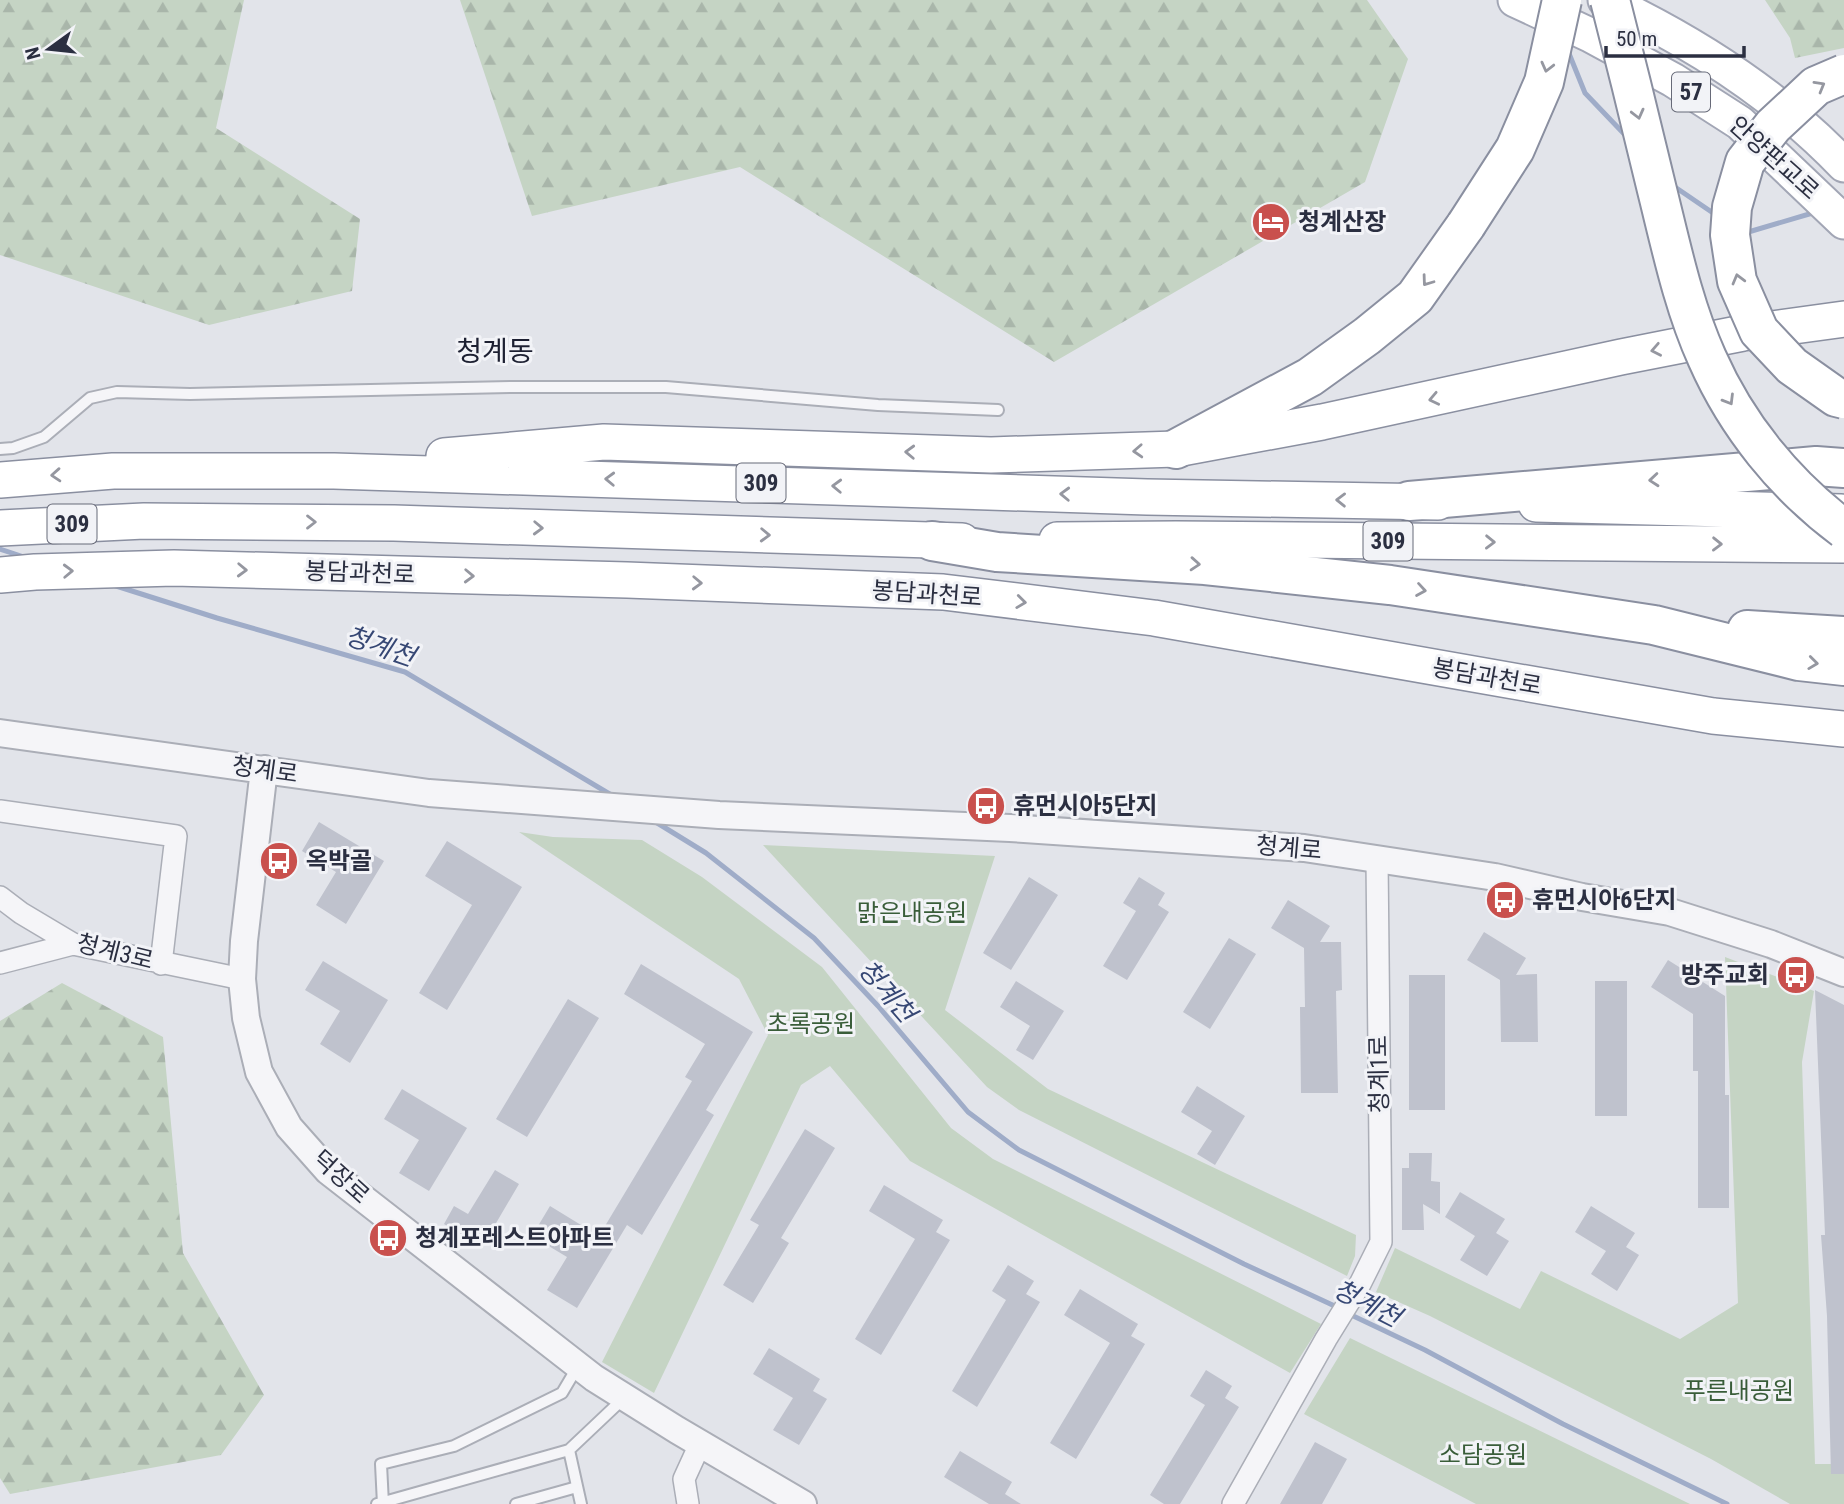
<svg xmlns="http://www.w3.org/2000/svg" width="1844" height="1504" font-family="'Roboto Condensed','Noto Sans KR',sans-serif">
<defs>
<pattern id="forest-firs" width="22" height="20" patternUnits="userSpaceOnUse" patternTransform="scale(1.75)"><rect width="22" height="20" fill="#c5d4c4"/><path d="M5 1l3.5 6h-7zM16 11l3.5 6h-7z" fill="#a9b6aa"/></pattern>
</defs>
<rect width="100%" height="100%" fill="#e2e4ea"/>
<path fill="url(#forest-firs)" d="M0,0h244l-28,128 144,91 -8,72 -143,34 -209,-70z
M460,0h907l41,59 -43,123 -311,180 -314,-195 -208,49z
M1765,0h79v48l-49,10 -5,-20z
M62,983l101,54 20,216 81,142 -43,60 -211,39 -10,-16v-457z"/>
<path fill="#c5d4c4" d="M519,832l34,5 89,3 60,37 120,90 129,161 42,31 328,165 -31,49 -380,-212 -80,-95 -29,19 -147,308 -52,-31 166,-327 -29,-56z
M763,845l232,11 -50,154 103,79 308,146 -1,21 -8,20 -328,-166 -32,-23z
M1725,957l89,34 -12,71 13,402h29v40h-54l-79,-45 -281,-143 -54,-24 19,-44 125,61 21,-38 139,68 58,-36z
M1350,1338l340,166h-214l-172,-90z"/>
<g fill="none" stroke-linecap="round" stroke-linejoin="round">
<path stroke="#9facc8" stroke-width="5" d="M1568,51l17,42 42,44
M1672,185l44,30
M1745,233l71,-21
M0,549l27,9
M113,585l104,33 188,54 208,124
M654,821l52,32 108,85 64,68 90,106 51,38 225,114 95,44
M1347,1313l78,37 138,74 164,80"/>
</g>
<path fill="#bfc2cd" d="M319,822l65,39 -38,63 -30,-19 20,-33 -34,-21z
M447,841l75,46 -75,123 -28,-17 53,-88 -47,-29z
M1029,877l29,18 -47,75 -28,-17z
M1139,877l26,16 -7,12 11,7 -42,68 -24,-14 33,-55 -13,-8z
M1288,900l42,26 -10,16h21l1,48 -6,1 2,102h-37l-1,-86h5l-1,-59 -33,-20z
M1484,932l42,26 -10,17 21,-1 1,68h-37l-1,-62 -33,-20z
M1229,938l27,16 -46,75 -27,-17z
M1668,960l57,36v99h4v113h-31v-137h-5v-57l-42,-27z
M323,961l65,39 -38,63 -30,-19 20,-33 -35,-21z
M641,964l112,68 -47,78 8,5 -72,120 -15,-10 -50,83 -30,-18 20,-33 -35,-21 18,-30 49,30 93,-155 -7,-4 20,-33 -81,-50z
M1409,975h36v135h-36z
M1016,981l48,30 -31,49 -17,-10 14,-24 -30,-19z
M1595,981h32v135h-32z
M1815,990l29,15v469h-13l-4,-158 -6,-81h4z
M568,999l31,19 -72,119 -31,-18z
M1197,1086l48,30 -30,49 -18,-11 15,-23 -31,-19z
M402,1089l65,39 -38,63 -30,-18 20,-33 -35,-21z
M805,1129l30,19 -54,90 8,5 -36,60 -30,-18 36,-60 -9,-5z
M1409,1153h23l-1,28 9,1v32l-17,-10 1,26h-22v-62h7z
M495,1170l24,14 -37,63 -38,-23 10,-18 14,8z
M884,1185l59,35 -7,12 14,8 -69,115 -26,-16 60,-100 -46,-28z
M1460,1192l45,27 -9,14 13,8 -22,35 -27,-16 15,-24 -30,-19z
M1591,1206l44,27 -9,14 13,8 -22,36 -26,-17 15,-23 -31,-19z
M1008,1265l26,16 -8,13 14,8 -63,105 -25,-16 54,-91 -14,-9z
M1080,1289l58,35 -7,12 14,8 -69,115 -26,-16 60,-100 -46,-28z
M769,1348l51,31 -7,12 14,8 -28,46 -26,-15 20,-32 -40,-24z
M1206,1370l26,16 -7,12 14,9 -59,97h-16l-14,-9 55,-90 -15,-9z
M1315,1442l32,17 -25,45h-42z
M960,1451l52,31 -7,12 16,10h-32l-45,-27z"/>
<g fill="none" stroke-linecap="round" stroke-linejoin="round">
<g stroke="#abaeb7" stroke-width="14">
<path id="service" d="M0,449l13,-1 31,-11 46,-39 27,-6 73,2 323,-7h153l212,18 120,5
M569,1450l12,54
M377,1504l192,-54 56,-53
M383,1504l-2,-40 73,-18 108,-53 16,-27
M516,1504l61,-17"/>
</g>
<g stroke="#abaeb7" stroke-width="24">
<path id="minor" d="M0,811l176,25 -15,128
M0,897l21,16 52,31 169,35
M0,963l73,-19
M688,1504l-4,-25 16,-35
M1233,1504l93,-165 34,-55 21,-42 -4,-383"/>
</g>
<g stroke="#abaeb7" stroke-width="30">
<path id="tertiary" d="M0,733l429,60 290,22 291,13 294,20 191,29 87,20 88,15 101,32 73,29
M264,769l-20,172 -2,38 4,39 13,54 30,55 39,44 266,207 83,52 126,74"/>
</g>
<g stroke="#a2a6b5" stroke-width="37">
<path id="primary" d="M1515,0l75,35 83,45 67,43 104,99
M1605,0c89,42 171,94 239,165"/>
</g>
<g stroke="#8a8fa0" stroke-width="38">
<path id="trunk" d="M444,456l160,-14 387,13 185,-6 146,-27 299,-65 122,-24 101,-14
M0,480l113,-9h221l813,26 291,5
M1536,504l305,8
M0,528l144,-7 250,2 568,18
M1057,540l119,-1 668,6
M0,575l35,-3 139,-4 453,12 316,12 211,26 559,98 131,13"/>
</g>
<g stroke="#8a8fa0" stroke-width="42">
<path id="motorway" d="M1176,449l134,-72 57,-41 48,-39 51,-72
M1409,501l407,-35 28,2
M932,541l65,11 208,13 185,20 264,40 145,36 45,5
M1747,630l97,6"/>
</g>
<use href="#service" stroke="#f5f5f8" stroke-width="10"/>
<use href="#minor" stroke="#f5f5f8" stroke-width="21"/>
<use href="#tertiary" stroke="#f5f5f8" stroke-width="26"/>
<use href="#primary" stroke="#fff" stroke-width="33"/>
<use href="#trunk" stroke="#fff" stroke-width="35"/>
<use href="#motorway" stroke="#fff" stroke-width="38"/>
<g stroke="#8a8fa0" stroke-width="42" stroke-linecap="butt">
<path id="motorway-bridge" d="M1610,0c16,63 32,127 47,190 14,56 26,115 50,168 30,68 78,127 137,171
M1844,74l-28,12 -43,40 -28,36 -13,45 -2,28 7,46 22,50 33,35 44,31 8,2
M1466,225l49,-76 29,-67 18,-82"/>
</g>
<use href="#motorway-bridge" stroke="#fff" stroke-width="38"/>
</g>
<defs><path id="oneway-chevron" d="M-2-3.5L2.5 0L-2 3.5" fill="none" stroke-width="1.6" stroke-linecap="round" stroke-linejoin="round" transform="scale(1.75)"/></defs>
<g stroke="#9597a0">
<use href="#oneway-chevron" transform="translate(1547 67) rotate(104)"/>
<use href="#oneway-chevron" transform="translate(1820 86) rotate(-30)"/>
<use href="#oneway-chevron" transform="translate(1638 114) rotate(76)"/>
<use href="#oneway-chevron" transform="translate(1738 279) rotate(-105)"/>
<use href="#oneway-chevron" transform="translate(1427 281) rotate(126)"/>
<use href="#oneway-chevron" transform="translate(1656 350) rotate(169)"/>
<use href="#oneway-chevron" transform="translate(1434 399) rotate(168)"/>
<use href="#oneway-chevron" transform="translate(1729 400) rotate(59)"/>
<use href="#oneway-chevron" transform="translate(1138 451) rotate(177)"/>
<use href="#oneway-chevron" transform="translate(910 452) rotate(-178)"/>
<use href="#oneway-chevron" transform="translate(56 475) rotate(176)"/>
<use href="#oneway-chevron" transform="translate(610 479) rotate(-178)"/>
<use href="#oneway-chevron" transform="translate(1654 480) rotate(175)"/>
<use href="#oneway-chevron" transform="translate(837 486) rotate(-178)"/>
<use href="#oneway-chevron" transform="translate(1065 494) rotate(-178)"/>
<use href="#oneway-chevron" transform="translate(1341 500) rotate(-179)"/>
<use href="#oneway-chevron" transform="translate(311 522)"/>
<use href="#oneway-chevron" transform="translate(538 528) rotate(2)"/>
<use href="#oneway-chevron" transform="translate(765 535) rotate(2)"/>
<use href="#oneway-chevron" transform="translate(1490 542) rotate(1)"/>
<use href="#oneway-chevron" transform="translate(1717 544) rotate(1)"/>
<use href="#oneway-chevron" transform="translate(1195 564) rotate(4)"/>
<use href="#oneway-chevron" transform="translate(242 570) rotate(2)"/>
<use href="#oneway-chevron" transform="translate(68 571) rotate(-2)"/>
<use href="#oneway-chevron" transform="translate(469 576) rotate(2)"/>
<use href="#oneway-chevron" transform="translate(697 583) rotate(2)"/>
<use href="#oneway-chevron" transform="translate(1421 590) rotate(9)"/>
<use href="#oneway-chevron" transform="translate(1021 602) rotate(7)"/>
<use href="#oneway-chevron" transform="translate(1813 663) rotate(7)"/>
</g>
<defs>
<g id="hotel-disc" transform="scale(2.0125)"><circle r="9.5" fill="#c9504d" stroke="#f2f3f7"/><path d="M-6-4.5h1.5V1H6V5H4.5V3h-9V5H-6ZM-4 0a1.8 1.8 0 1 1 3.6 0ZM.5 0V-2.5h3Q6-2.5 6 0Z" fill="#fff"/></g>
<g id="bus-disc" transform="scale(2.0125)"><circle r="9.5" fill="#c9504d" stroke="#f2f3f7"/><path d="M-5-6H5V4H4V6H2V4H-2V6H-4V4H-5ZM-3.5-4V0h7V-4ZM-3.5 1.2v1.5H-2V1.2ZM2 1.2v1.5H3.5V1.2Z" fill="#fff"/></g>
</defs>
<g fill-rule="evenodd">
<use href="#hotel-disc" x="1271" y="222"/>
<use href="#bus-disc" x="986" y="806"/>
<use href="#bus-disc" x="279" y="861"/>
<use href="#bus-disc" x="1505" y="900"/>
<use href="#bus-disc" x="1796" y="975"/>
<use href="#bus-disc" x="388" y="1238"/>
</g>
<g text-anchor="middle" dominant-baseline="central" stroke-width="6" stroke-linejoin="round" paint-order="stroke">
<g fill="#f2f3f7" stroke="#676a78" stroke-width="2">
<rect x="1672" y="72.5" width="38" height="39" rx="5"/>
<rect x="736.5" y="463.5" width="49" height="39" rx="5"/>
<rect x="47.5" y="504.5" width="49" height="39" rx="5"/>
<rect x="1363.5" y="521.5" width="49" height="39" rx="5"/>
</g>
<g font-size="23" font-weight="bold" fill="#2b2f41">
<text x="1691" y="92">57</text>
<text x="761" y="483">309</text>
<text x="72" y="524">309</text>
<text x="1388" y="541">309</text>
</g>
<g font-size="24" fill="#2b2f41" stroke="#f2f3f7">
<text transform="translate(1774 158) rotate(42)">안양판교로</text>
<text transform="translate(360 573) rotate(2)">봉담과천로</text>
<text transform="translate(927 594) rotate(4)">봉담과천로</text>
<text transform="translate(1487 677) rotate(10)">봉담과천로</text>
<text transform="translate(265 770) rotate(8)">청계로</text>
<text transform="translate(1289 848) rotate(5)">청계로</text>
<text transform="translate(115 952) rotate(14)">청계3로</text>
<text transform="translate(1379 1074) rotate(-91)">청계1로</text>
<text transform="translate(341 1177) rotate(42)">덕장로</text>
</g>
<g font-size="24" font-weight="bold" fill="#2b2f41" stroke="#f2f3f7" text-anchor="start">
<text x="1298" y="222">청계산장</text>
<text x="1013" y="806">휴먼시아5단지</text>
<text x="306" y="861">옥박골</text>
<text x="1532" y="900">휴먼시아6단지</text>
<text x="1769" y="975" text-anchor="end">방주교회</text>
<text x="415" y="1238">청계포레스트아파트</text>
</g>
<g font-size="24" fill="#395d39" stroke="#f2f3f7">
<text x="912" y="913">맑은내공원</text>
<text x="811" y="1024">초록공원</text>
<text x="1739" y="1391">푸른내공원</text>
<text x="1483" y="1455">소담공원</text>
</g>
<g font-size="26" font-style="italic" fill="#364774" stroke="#f2f3f7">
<text transform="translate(380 646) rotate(19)">청계천</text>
<text transform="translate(887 991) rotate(49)">청계천</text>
<text transform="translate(1367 1303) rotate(27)">청계천</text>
</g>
<g font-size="28" fill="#1d2032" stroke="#f2f3f7">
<text x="495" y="351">청계동</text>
</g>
</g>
<g transform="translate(49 49) rotate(255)" stroke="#f2f3f7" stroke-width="5" paint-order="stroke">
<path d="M0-5L12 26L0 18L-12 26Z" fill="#2b2f41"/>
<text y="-10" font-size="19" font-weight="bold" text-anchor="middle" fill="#2b2f41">N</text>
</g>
<path d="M1606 46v10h138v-10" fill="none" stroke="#2b2f41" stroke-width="3.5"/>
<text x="1616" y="46" font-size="21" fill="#2b2f41" stroke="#f2f3f7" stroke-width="5" paint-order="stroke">50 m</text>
</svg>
